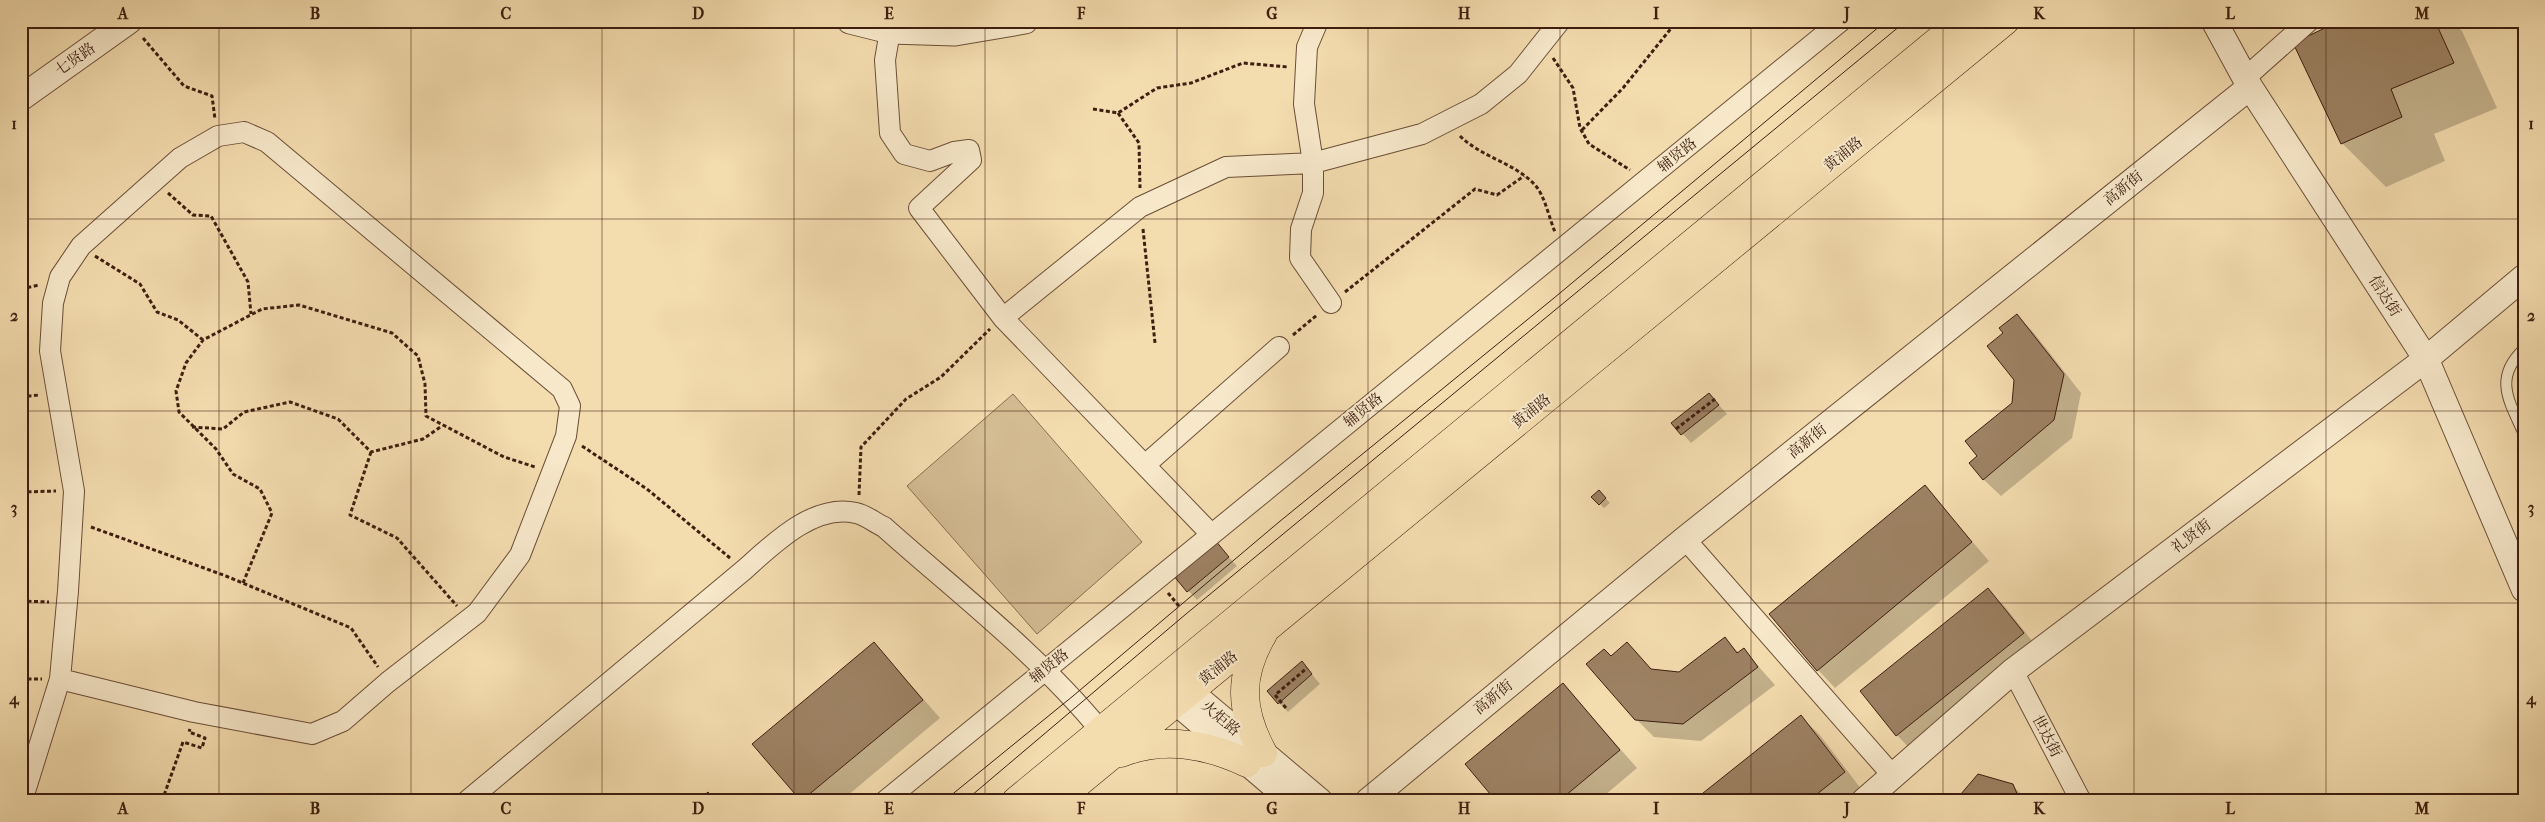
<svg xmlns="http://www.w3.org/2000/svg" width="2545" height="822" font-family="'IM FELL French Canon','Noto Serif SC',serif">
<rect width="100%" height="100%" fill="#f3dcae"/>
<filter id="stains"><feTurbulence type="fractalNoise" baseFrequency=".004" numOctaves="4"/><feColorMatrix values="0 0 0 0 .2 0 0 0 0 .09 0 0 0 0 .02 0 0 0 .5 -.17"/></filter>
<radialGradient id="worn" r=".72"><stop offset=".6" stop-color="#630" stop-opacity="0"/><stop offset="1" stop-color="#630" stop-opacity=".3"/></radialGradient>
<path fill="#d4bc93" stroke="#896d52" d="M1013,394l129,148 -105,92 -130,-148z"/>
<path fill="#0003" d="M2343,21h109l10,10 35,77 -63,26 11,27 -59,26 -44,-44z
M2017,315l17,18 47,60 -9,45 -71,58 -18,-17 -4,-23 34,-52 3,-24 -11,-46z
M1709,394l18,20 -36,29 -18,-20z
M1925,487l64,74 -154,127 -17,-18z
M1599,491l11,12 -6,5 -11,-11z
M1215,542l22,24 -40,34 -22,-24z
M1988,590l17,17 36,45 -127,101 -17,-18 -36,-44z
M1725,639l14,14 4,-4 32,36 -74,56 -47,-4 -18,-18 -25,-62 16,-14 26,28 26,3z
M874,643l66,75 -99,83h-39l-48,-57z
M1310,672l10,12 -32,28 -9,-9z
M1563,684l74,84 -39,33h-101z
M1801,717l18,17 43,56 -14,11h-154z
M2012,785l16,16h-71z"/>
<path fill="#9c8162" stroke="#3e1e10" d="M2340,21h95l19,42 -63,26 11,28 -61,27 -48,-101z
M2017,314l47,60 -10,46 -71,60 -14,-17 8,-7 -12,-15 47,-38 2,-23 -27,-34 16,-13 -4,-5z
M1709,393l10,12 -38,30 -10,-12z
M1925,485l47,57 -155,129 -48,-57z
M1599,490l7,8 -7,7 -8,-8z
M1215,540l14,17 -42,35 -14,-17z
M1988,588l36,45 -128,103 -36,-45z
M1725,637l12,16 7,-5 14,19 -75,57 -48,-4 -49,-56 18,-15 7,7 16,-14 24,27 28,3z
M874,642l49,58 -122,101 -49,-57z
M1302,661l10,13 -34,30 -11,-13z
M1563,683l57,67 -61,51h-63l-31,-37z
M1801,715l44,57 -37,29h-115z
M1978,774l35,10 7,17h-65z
M708,792l7,9h-18z"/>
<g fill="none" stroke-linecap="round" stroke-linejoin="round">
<g stroke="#6b4e38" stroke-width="12">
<path id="service" d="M2524,349c-31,29 -15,52 0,85"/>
</g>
<g stroke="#6b4e38" stroke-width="22">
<path id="minor" d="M1318,21l-11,26 -3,57 9,59v30l-12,36 -1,29 31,45
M890,31l-5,29 5,73 14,21 26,7 24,-9 15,-2 2,10 -52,48 84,110 208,216
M2245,78l64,-57
M1003,318l137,-111 86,-40 87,-4 109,-29 59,-30 37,-30 42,-53
M1145,465l134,-118
M1685,539l208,237
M2013,671l68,130
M22,801l38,-122 8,-88 6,-100 -24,-140 3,-48 7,-26 21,-31 99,-88 38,-22 26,-4 23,10 295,247 8,17 -4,30 -46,119 -43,58 -89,69 -45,39 -31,13 -118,-22 -134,-33
M467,801l277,-231c29,-26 70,-67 112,-57 10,2 19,10 28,14 74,66 154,127 217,204
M885,801l956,-780"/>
</g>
<g stroke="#6b4e38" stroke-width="27">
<path id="tertiary" d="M850,21l40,10 65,2 70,-12
M2214,21l36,66 176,272 98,230
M21,98l108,-77
M1175,679l145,122
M1172,684l4,18 116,99
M1368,801l317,-262 565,-452
M1864,801l149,-130 413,-312 98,-82"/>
</g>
<g stroke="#3e1e10" stroke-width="29">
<path id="trunk" d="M1263,634c-25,42 -23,77 0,119
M1121,753c43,-17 85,-9 126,10
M1016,801l946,-780
M1056,801l949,-780"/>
</g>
<path stroke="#3e1e10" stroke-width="3" stroke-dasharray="4 2.5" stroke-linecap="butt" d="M143,38l41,48 28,10 3,23
M1553,58l20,30 7,40 9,16 41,26
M1093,109l25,4 39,-25 34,-5 52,-20 45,4
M1118,113l21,30 1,45
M1582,130l41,-42 54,-67
M1460,136c21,21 55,27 75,49 10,11 14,33 20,47
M168,193l25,22 18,1 37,66 3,32
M1143,229l12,114
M95,256l45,28 17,28 21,8 25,20
M21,289l18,-4
M1345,292l130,-103 22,6 27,-19
M1293,335l24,-20
M21,397l18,-2
M192,427l31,2 21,-17 46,-10 48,17 33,33 52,-13 19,-13
M1676,429l39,-30
M582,446l65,43 83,69
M371,452l-21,63 47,23 60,68
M21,492l35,-1
M859,495l2,-48 45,-48 35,-22 49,-48
M91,527l135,49 125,52 27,39
M243,583l29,-70 -12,-24 -27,-15 -17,-25 -37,-37 -3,-21 10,-28 17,-23 59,-31 37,-4 93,28 26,23 7,28 1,32 78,41 31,10
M1168,593l11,13
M21,601l28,1
M21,679h21
M1286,708l-11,-13 32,-27
M42,796l11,5
M162,801l21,-59 19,6 3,-10 -16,-6 1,-3"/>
<use href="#service" stroke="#f7e8ca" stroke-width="10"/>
<use href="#minor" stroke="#f7e8ca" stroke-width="20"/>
<use href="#tertiary" stroke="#f7e8ca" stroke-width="25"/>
<use href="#trunk" stroke="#f3dcae" stroke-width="28"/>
<path stroke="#3e1e10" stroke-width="1" d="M944,801l129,-105 206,-174 275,-224 332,-277
M965,801l221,-187 720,-593"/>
</g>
<path fill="none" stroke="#3e1e10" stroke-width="1" stroke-opacity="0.55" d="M219,21v780M411,21v780M602,21v780M794,21v780M985,21v780M1177,21v780M1368,21v780M1560,21v780M1751,21v780M1943,21v780M2134,21v780M2326,21v780M21,219h2503M21,411h2503M21,603h2503"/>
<g text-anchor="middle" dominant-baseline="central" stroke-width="4" stroke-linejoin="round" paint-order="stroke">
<g font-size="15" fill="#3e1e10" stroke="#f7e8ca">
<text transform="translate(75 59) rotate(-35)">七贤路</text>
<text transform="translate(1843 154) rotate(-39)">黄浦路</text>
<text transform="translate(1677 155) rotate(-39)">辅贤路</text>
<text transform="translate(2123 188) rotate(-39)">高新街</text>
<text transform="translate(2385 296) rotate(57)">信达街</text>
<text transform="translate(1363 410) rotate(-39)">辅贤路</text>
<text transform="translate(1531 411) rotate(-39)">黄浦路</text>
<text transform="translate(1807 441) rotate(-39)">高新街</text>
<text transform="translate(2191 536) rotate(-37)">礼贤街</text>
<text transform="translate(1049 666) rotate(-39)">辅贤路</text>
<text transform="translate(1218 668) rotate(-39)">黄浦路</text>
<text transform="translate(1493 697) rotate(-39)">高新街</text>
<text transform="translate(1221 718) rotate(40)">火炬路</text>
<text transform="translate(2047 736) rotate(62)">世达街</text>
</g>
</g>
<rect width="2545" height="822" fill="none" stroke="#f3dcae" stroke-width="55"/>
<rect x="28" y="28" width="2490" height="766" fill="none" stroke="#3e1e10" stroke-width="2"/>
<g font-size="16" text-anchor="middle" font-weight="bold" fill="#3e1e10">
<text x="123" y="19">A</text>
<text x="315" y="19">B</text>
<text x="506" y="19">C</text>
<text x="698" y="19">D</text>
<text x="889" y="19">E</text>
<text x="1081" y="19">F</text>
<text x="1272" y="19">G</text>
<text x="1464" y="19">H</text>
<text x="1656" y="19">I</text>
<text x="1847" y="19">J</text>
<text x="2039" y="19">K</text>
<text x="2230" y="19">L</text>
<text x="2422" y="19">M</text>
<text x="14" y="129">1</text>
<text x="2531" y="129">1</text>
<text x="14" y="321">2</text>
<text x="2531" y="321">2</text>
<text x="14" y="513">3</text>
<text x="2531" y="513">3</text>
<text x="14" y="704">4</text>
<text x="2531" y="704">4</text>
<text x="123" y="814">A</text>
<text x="315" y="814">B</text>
<text x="506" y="814">C</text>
<text x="698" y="814">D</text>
<text x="889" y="814">E</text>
<text x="1081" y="814">F</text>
<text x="1272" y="814">G</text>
<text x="1464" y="814">H</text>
<text x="1656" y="814">I</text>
<text x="1847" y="814">J</text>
<text x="2039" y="814">K</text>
<text x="2230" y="814">L</text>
<text x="2422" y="814">M</text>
</g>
<rect width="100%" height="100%" filter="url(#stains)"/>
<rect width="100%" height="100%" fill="url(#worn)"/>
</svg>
